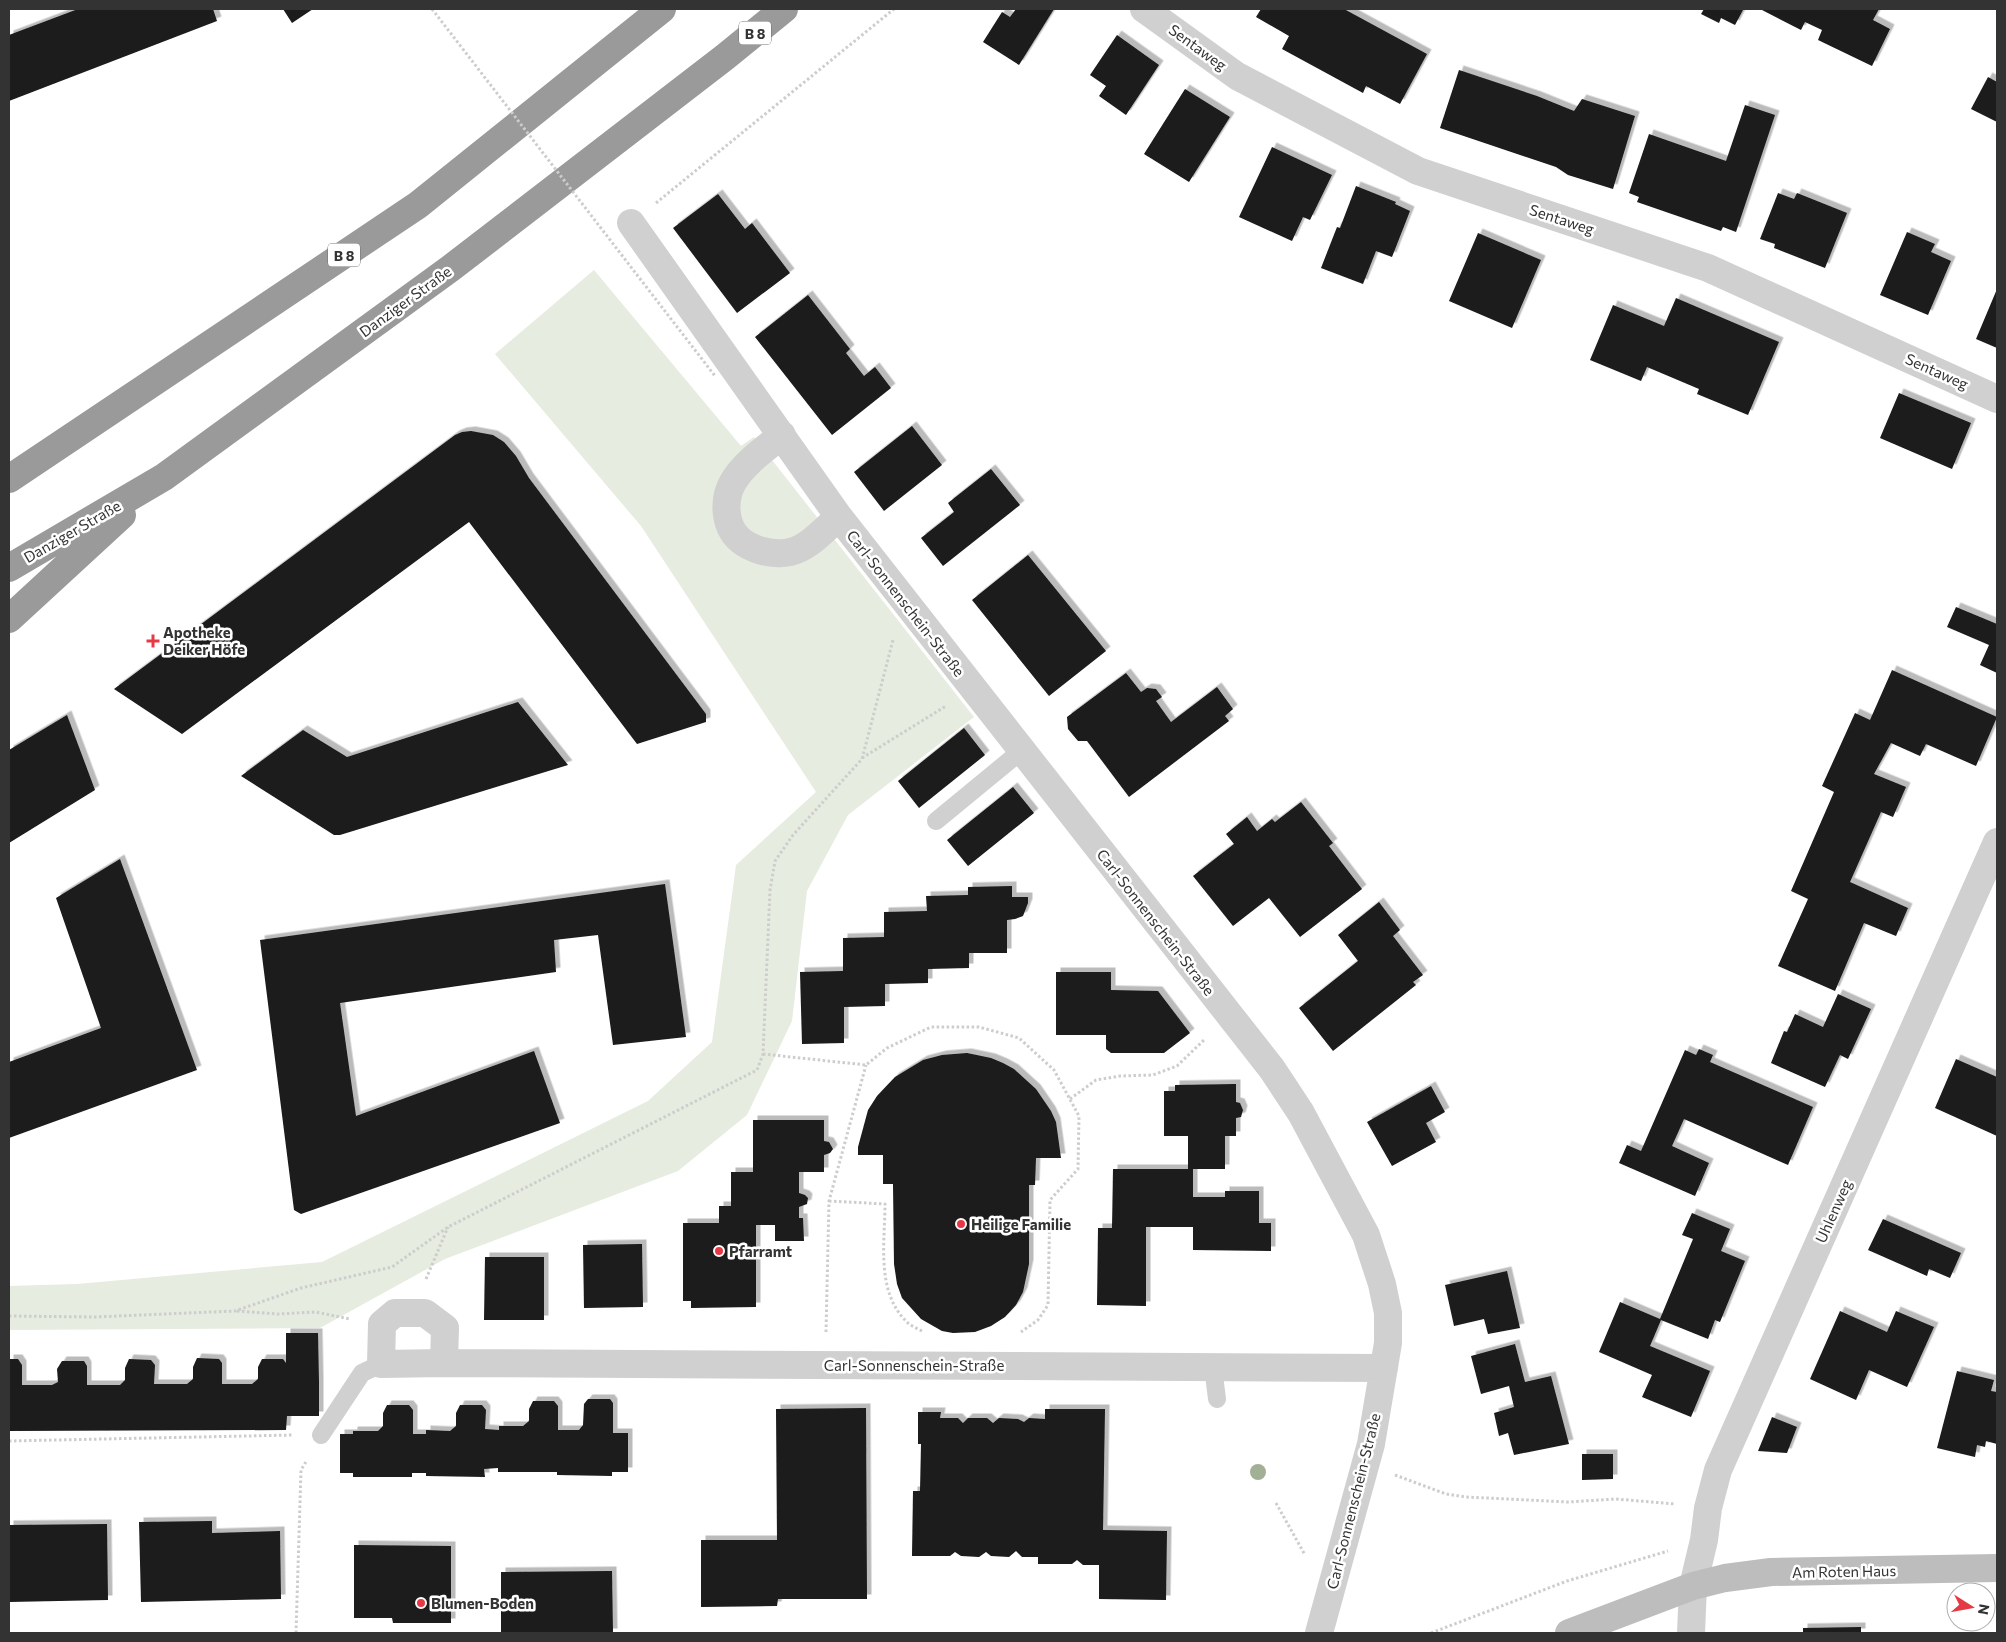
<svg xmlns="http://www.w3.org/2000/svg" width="2006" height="1642" font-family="Commissioner,sans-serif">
<defs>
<filter id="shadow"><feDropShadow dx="4.5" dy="-4.5" stdDeviation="0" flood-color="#0004"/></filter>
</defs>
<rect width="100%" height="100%" fill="#fff"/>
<path fill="#e6ecdf" d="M594,270l147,176 13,-9 220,280 -126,98 -41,76 -15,130 -45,94 -69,56 -233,88 -125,69 -311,2v-44l68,-2 245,-22 326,-161 64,-59 24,-177 80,-73 -175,-266 -146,-172z"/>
<path fill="#1a1a1a" filter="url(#shadow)" d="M78,9h135l4,12 -208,80v-66z
M283,9h30l-21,14z
M1016,9h38l-35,56 -36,-23 19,-30 8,5z
M1261,9h83l83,45 -27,50 -34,-18 -3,7 -81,-44 7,-13 -33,-19z
M1704,9h37l2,1 -8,15 -14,-7 -2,5 -18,-9z
M1763,9h116l-6,11 17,9 -18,37 -54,-26 4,-10 -17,-8 -4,8 -39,-20z
M1117,35l42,30 -33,50 -27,-19 7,-10 -16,-11z
M1459,70l78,26 37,15 8,-12 53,17 -22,73 -45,-14 -12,-8 -116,-39z
M1988,77l9,5v40l-26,-13z
M1185,89l45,28 -41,65 -45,-28z
M1745,105l30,10 -39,117 -13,-5 -2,4 -84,-29 2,-5 -10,-4 20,-59 77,27z
M1272,147l60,28 -22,45 -7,-3 -11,24 -53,-24z
M1356,186l40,16 -1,2 15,7 -18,46 -16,-6 -13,33 -42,-16 16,-41 3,1z
M1778,193l16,6 3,-6 50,20 -22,55 -51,-20 1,-4 -15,-5z
M718,194l27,35 7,-6 38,50 -53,40 -64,-85z
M1907,232l28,12 -4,8 20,9 -23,54 -48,-20z
M1478,233l63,27 -29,68 -63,-27z
M1997,289v59l-21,-9z
M808,295l42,54 -4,4 18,23 11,-9 16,21 -59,47 -77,-98z
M1676,298l103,44 -31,73 -51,-21 2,-5 -52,-22 -6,14 -51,-21 23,-55 51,21z
M1899,393l72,30 -19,46 -72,-31z
M912,426l30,39 -58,46 -30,-39z
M471,431l22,4 11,7 12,14 13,22 177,236v8l-69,22 -168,-222 -287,212 -68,-45 341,-254 7,-3z
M991,469l29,36 -77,61 -22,-28 33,-26 -6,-9z
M1028,555l78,96 -57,45 -77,-96z
M1956,607l41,17v49l-17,-8 9,-20 -42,-18z
M1892,670l105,47 -21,49 -50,-22 -6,12 -29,-13 -17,31 32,13 -13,30 -12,-5 -31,70 58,26 -12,28 -32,-13 -29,68 -57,-25 30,-67 -17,-8 43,-99 -12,-6 33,-73 15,7z
M1126,673l15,19 6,-4 9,1 6,8 -6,4 15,21 46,-35 16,22 -8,7 4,5 -100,76 -42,-56h-9l-10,-12 -1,-12z
M518,702l50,63 -228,70h-6l-93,-59 62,-46 44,27z
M67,715l28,75 -86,53v-93z
M964,728l21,27 -66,53 -21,-27z
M1013,787l21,26 -66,53 -21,-26z
M1301,802l32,41 -4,3 33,43 -62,48 -31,-39 -36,28 -40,-50 41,-32 -8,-10 21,-17 10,14 15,-12 3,3z
M120,859l77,211 -188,68v-76l92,-34 -45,-130z
M665,884l21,153 -73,8 -15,-110 -44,5 2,32 -216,31 16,113 178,-65 26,72 -259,91 -7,-4 -34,-270z
M1012,886v11h16v6l-5,13 -8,3 -8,1v33h-38v15l-41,1v14l-43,1v22l-41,1v36l-42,1 -2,-72 43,-1v-33l41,-1v-25l43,-1 -1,-15 42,-1v-8z
M1379,902l21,28 -7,6 30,39 -10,7 3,3 -83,66 -34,-43 59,-47 -20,-26z
M1056,972h55v18l47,1 32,42 -26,20h-53l-5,-4v-14h-50z
M1838,994l33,15 -23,50 -8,-4 -15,32 -54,-24 13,-32 3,1 8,-18 28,13z
M1699,1049l14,6 -3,7 103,45 -25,58 -104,-46 -12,27 37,17 -14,33 -76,-33 8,-18 14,6 44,-101 11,5z
M967,1053l24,5 12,5 11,6 22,20 15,22 5,11 5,36h-25l-1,27h-6v79l-6,28 -7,13 -11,12 -14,9 -16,6 -22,1 -11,-2 -21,-12 -19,-21 -5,-14 -3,-20 -1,-80h-10v-29h-25v-8l10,-37 9,-14 18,-19 28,-17 19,-5z
M1956,1059l41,18v59l-62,-28z
M1236,1084v18l4,1 3,7 -2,7 -5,1v18h-11v33h-32v28h32v-6h34v32h12v28l-78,-1v-23h-47v79l-49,-1 1,-77h14l1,-59h75v-33h-24v-45h11v-6z
M1431,1086l14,26 -19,11 10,19 -44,24 -25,-44z
M753,1120h71v21l5,1 4,7 -3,4 -6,2v17h-25v21l6,2 3,3 -1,6 -8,3v11h4l1,23h-29v-16h-19v82l-65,1v-7h-8v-78h36v-17h12v-34h22z
M1692,1213l38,16 -9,22 24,10 -25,61 -5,-2 -7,19 -47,-19 -11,26 60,25 -19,46 -49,-20 10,-22 -53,-23 21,-50 40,17 33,-80 -11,-4z
M1883,1219l78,34 -11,25 -21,-9 -2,7 -59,-26z
M642,1244l1,63 -59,1 -1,-63z
M485,1257h59v63h-60z
M1507,1271l13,57 -32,6 -4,-15 -30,7 -9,-41z
M1840,1311l47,21 9,-21 38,16 -27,60 -38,-17 -13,30 -46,-21z
M286,1333h32l1,50v33h-32l-1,14 -277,1v-72h9l4,6v20h30l6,-3 -1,-13 5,-8h22l3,5v19h33l5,-5v-12l4,-9 22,1 4,5 -1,19h33l6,-5v-12l4,-9 22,1 3,4v21h30l6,-5v-12l4,-8h21l3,4z
M1515,1344l10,38 26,-6 18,68 -55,11 -6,-22 -9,3 -5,-23 20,-6 -5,-21 -28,8 -10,-38z
M1957,1371l37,9 -3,11 6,1v52l-11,-3 -1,6 -8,-2 -2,12 -38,-9z
M588,1399h22l3,4v30h15v39h-16v4l-55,-1v-3h-59v-4l-14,1 1,8 -59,-1v-3h-14v4h-59v-4h-13v-39h13v-3h25l5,-5v-13l4,-8h22l4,5v24h13v-4l24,1 6,-5v-13l4,-8h22l4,5 -1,19 14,1v-4h24l6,-5v-12l4,-8h21l4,5v24h21l4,-5 1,-21z
M866,1408l1,191h-89l-1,7 -76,1v-67h76l-1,-131z
M1045,1409h60l-2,121 64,1 -1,69 -67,-1v-34h-16l-6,-5 -5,4h-34v-7h-16l-6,-6 -7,6 -18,-1 -5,-4 -7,5 -18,-1 -6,-4 -5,4h-38l1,-65h7l1,-47h-3v-32h23l-1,6h18l5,5 5,-5h19l6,5 6,-5 19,1 6,3 5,-4 16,1z
M1772,1417l25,10 -10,26 -29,-2z
M1582,1454h31v25l-31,1z
M212,1521v12l68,-2 1,68 -140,3 -2,-80z
M107,1524l1,76 -99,2v-77z
M354,1545l97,1v77h-58l-1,-5h-38z
M612,1571l1,62h-112v-61z
M1861,1627v6h-58v-5z"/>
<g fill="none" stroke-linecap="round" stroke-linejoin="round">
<path stroke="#cdcdcd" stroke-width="3" stroke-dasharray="2.5 2.5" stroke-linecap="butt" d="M656,203l238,-194
M862,758l84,-52
M763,1054l103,11 21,-17 44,-21h48l40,11 35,32 25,46 -1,53 -28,31 -2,105 -10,15 -17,12
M1070,1099l26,-19 24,-4 33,-1 24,-9 28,-27
M829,1201l56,3c0,37 -9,86 20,116 4,5 11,8 17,11
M426,1279l22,-52
M237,1311l41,3 38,-2 34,7
M9,1316l86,1 140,-6 66,-23 91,-21 56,-40 309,-157 6,-16 7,-164 5,-29 18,-26 69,-76 31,-119
M826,1332l3,-131 37,-136
M9,1441l284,-6
M1395,1475l51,19 20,3 102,5 48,-3 59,5
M1276,1503l29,52
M296,1633l5,-163 6,-10
M1431,1633l136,-52 101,-30"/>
<path stroke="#d0d0d0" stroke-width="18" d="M936,821l85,-70
M1213,1367l4,32
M321,1435l41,-62 19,-9"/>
<path stroke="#d0d0d0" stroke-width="28" d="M1144,9l93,67 181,95 290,97 289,131
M631,223l208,294 433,552 29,44 65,122 16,49 6,29v30l-17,101 -52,189
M782,435c-17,14 -38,28 -49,47 -10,17 -9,43 6,57 12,11 35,17 51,13 19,-4 34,-23 49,-35
M444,1363l-63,1 1,-40 13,-11h30l20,15 -1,35 940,5
M1691,1633l2,-47 11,-46 4,-32 10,-38 279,-628"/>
<path stroke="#bdbdbd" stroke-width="28" d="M1569,1633l124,-47 32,-8 46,-6 226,-4"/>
<path stroke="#9a9a9a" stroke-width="28" d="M9,479l409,-274 244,-196
M9,568l155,-91 287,-209 274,-211 59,-48
M9,619l113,-104"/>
<path stroke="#cdcdcd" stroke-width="3" stroke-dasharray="2.5 2.5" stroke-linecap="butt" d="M432,9l283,367"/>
</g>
<circle fill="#a2b095" cx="1258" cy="1472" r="8"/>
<g fill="#e63946" stroke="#fff" stroke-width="2">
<path d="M150.5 633.5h5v5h5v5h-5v5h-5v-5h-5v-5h5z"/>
<circle cx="961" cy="1224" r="5"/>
<circle cx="719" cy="1251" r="5"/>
<circle cx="421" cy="1603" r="5"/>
</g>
<g text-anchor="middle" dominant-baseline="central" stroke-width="5" stroke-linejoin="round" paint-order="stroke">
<g fill="#fff" stroke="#707070" stroke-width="1">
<rect x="739" y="21.5" width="32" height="23" rx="4"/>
<rect x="328" y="243.5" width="32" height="23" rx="4"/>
</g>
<g font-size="14" font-weight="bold" fill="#333">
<text x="755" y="33">B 8</text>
<text x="344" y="255">B 8</text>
</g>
<g font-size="15" fill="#333" stroke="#fff">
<text transform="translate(1198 47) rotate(36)">Sentaweg</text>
<text transform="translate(1562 219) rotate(18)">Sentaweg</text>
<text transform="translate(405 301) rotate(-36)">Danziger Straße</text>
<text transform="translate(1937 371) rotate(24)">Sentaweg</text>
<text transform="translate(72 531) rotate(-30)">Danziger Straße</text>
<text transform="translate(906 603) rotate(52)">Carl-Sonnenschein-Straße</text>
<text transform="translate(1156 922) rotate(52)">Carl-Sonnenschein-Straße</text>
<text transform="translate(1833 1211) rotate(-66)">Uhlenweg</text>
<text x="914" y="1365">Carl-Sonnenschein-Straße</text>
<text transform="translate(1353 1501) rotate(-76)">Carl-Sonnenschein-Straße</text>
<text transform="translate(1844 1571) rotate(-1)">Am Roten Haus</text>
</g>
<g font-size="15" font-weight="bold" fill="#333" stroke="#fff" text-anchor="start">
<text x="163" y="632">Apotheke<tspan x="163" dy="17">Deiker Höfe</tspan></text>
<text x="971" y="1224">Heilige Familie</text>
<text x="729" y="1251">Pfarramt</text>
<text x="431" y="1603">Blumen-Boden</text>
</g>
</g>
<rect width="2006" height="1642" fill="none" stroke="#333333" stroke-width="20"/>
<g transform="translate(1971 1607) rotate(101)"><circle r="24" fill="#ffffff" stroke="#adadad"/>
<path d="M0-4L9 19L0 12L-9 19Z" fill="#e63946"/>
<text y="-8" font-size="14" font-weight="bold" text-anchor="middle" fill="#333333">N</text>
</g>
</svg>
